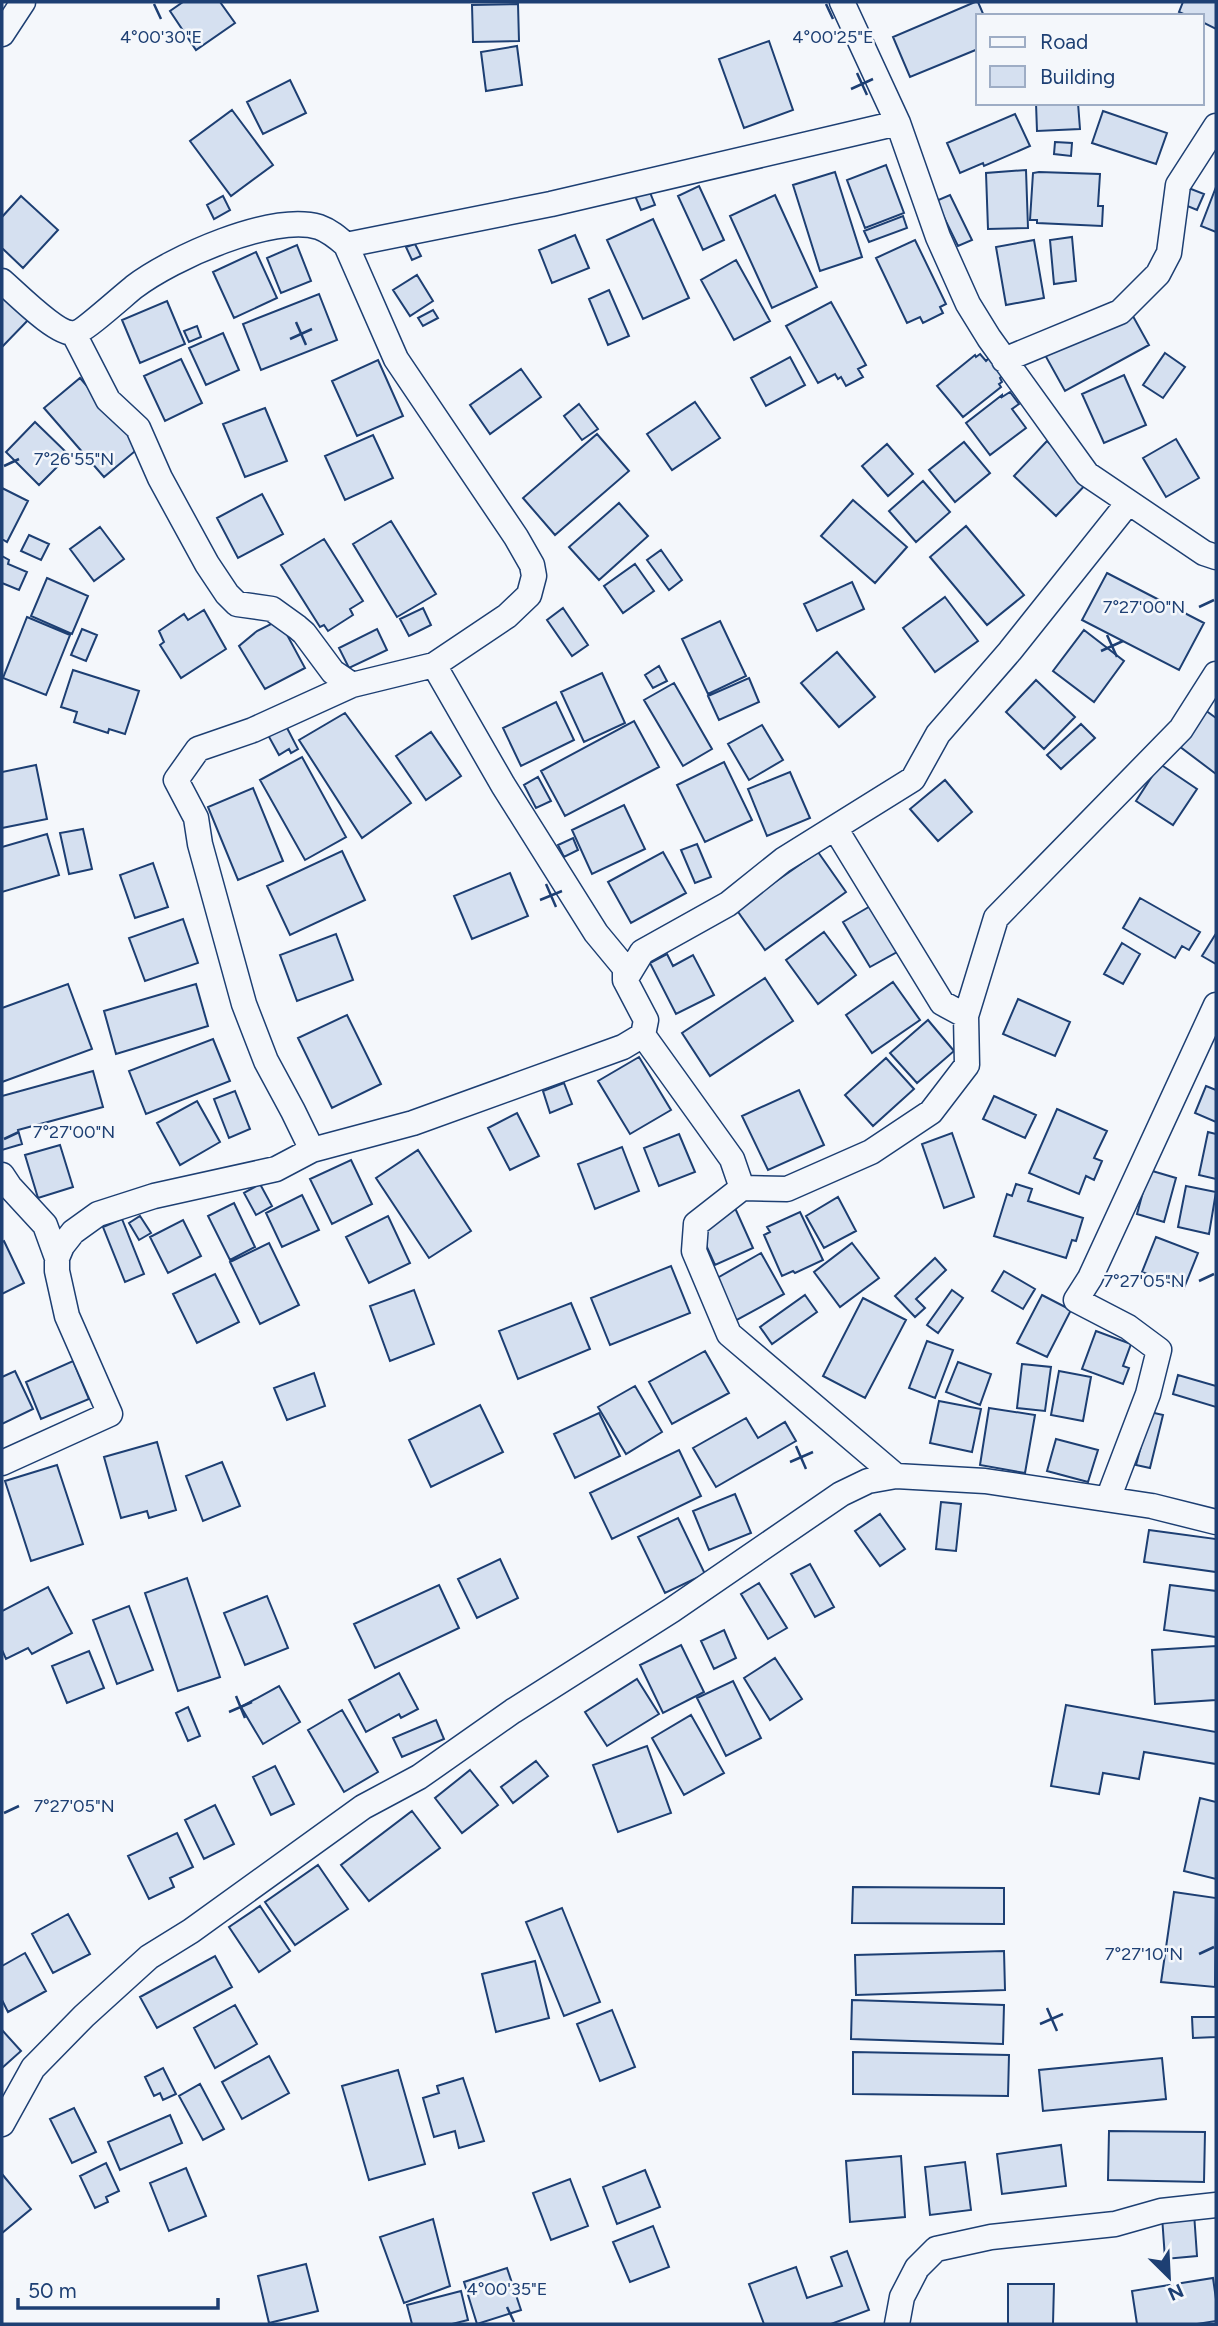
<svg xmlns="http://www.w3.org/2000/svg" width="1218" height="2326" font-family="Figtree,sans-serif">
<rect width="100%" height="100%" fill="#f4f7fb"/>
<path fill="#d5e0f0" stroke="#1d3f73" stroke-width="2" d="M183,2h37l15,21 -39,27 -26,-39z
M975,2h3l6,14h-6v33l-68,28 -17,-40z
M1183,2h33v27l-14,-7v-6h-14l-9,-4z
M518,4l1,37 -46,1 -1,-37z
M769,41l24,69 -49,18 -25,-69z
M517,46l5,39 -36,6 -5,-39z
M290,80l16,33 -43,21 -16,-32z
M1036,103h42l2,26 -43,2z
M232,110l41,55 -42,31 -41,-55z
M1103,111l64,22 -11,31 -64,-21z
M1015,114l15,32 -46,20 -1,-3 -23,10 -13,-30z
M1055,142l17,1 -1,13 -17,-2z
M886,165l18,48 -39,15 -18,-48z
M1026,170l2,58 -40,1 -2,-56z
M835,172l27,85 -42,14 -27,-86z
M1039,172l61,2 -2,32h5l-1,20 -65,-3v-3h-7l3,-47z
M647,185l8,20 -14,5 -8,-19z
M699,186l25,54 -21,10 -25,-54z
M1186,187l18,7 -7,16 -17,-7z
M1216,187v45l-15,-6z
M775,195l42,92 -45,21 -42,-92z
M950,195l22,45 -14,6 -22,-45z
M21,196l37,34 -35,38 -21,-20v-31z
M223,196l7,14 -16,9 -7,-14z
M903,216l4,12 -38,14 -5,-11z
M653,219l36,79 -46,21 -36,-79z
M575,235l14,33 -37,15 -13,-33z
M1072,237l4,44 -22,3 -4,-44z
M915,240l31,64 -6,3 3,6 -20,10 -3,-6 -13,6 -31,-65z
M1034,240l10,58 -38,7 -10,-58z
M415,244l6,12 -9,4 -6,-13z
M297,245l14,36 -30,12 -14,-35z
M256,252l21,46 -43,20 -21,-46z
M736,260l34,61 -36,19 -33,-60z
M417,275l16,26 -23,15 -17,-26z
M2,289l29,28 -29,30z
M609,290l20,46 -21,9 -19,-46z
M319,294l18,46 -76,30 -18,-46z
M167,301l18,43 -45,19 -18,-43z
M831,302l35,63 -8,4 5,8 -17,9 -5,-9 -3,2 -3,-5 -17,9 -32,-57z
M1129,309l20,36 -84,46 -20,-36z
M433,310l5,8 -15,8 -5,-8z
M197,326l4,11 -12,5 -5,-11z
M223,333l16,37 -33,15 -17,-37z
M1165,353l20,14 -22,31 -20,-13z
M980,354l6,7 4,-4 14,17 -4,4 2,4 -3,2 2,3 -38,30 -26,-31 38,-31 1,2z
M790,357l15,28 -39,21 -15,-28z
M181,359l21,44 -37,18 -21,-45z
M378,360l25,56 -46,20 -25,-55z
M521,369l20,28 -51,37 -20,-29z
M1124,375l22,50 -42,18 -22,-49z
M80,378l60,69 -36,30 -60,-69z
M1010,392l9,12 -7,5 14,19 -36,27 -24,-32 36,-28v2z
M695,402l25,36 -48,32 -25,-36z
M579,404l19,25 -16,11 -18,-24z
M265,408l22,53 -42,16 -22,-53z
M35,422l34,33 -30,30 -33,-33z
M597,434l32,37 -74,64 -32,-37z
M373,435l20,43 -48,22 -20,-44z
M1176,439l23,39 -33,19 -23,-39z
M1047,441l42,40 -33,35 -42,-40z
M964,442l26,31 -35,29 -26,-32z
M887,444l26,30 -25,22 -26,-30z
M923,481l27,31 -34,30 -27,-31z
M2,488l26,13 -21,41 -5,-3z
M262,494l21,40 -45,24 -21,-40z
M853,500l54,47 -32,36 -54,-47z
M619,503l29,33 -49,44 -30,-33z
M391,521l45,73 -39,23 -44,-73z
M966,526l58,69 -37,30 -57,-68z
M100,527l24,32 -30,22 -24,-32z
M29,535l20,9 -8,16 -20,-9z
M324,539l39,62 -13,8 3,6 -25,16 -4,-6 -4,2 -39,-62z
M661,550l21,30 -13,10 -22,-30z
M2,556l7,4 -1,4 19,8 -8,18 -17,-7z
M635,564l19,27 -31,22 -19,-27z
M1107,573l97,50 -25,47 -97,-50z
M47,578l41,18 -16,38 -41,-18z
M852,582l12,27 -47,22 -13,-27z
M945,597l33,44 -43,31 -32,-44z
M423,608l8,17 -22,11 -9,-17z
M563,608l25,37 -16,11 -25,-36z
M204,610l22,39 -45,29 -21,-33 4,-3 -5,-11 25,-17 4,6z
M27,617l43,18 -24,60 -43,-17z
M279,620l26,48 -40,21 -26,-43 18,-15z
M720,621l26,55 -38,18 -26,-55z
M82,629l15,6 -11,26 -15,-6z
M377,629l10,21 -38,18 -10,-20z
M1084,630l40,31 -30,41 -41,-31z
M837,652l38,45 -36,30 -38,-44z
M659,666l8,15 -14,7 -8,-13z
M73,670l66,21 -14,43 -16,-5 -1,4 -34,-11 3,-10 -16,-5z
M602,673l23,50 -41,19 -23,-50z
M749,678l10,24 -40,18 -11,-24z
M1036,680l39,37 -31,32 -38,-37z
M674,683l38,66 -29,17 -39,-66z
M556,702l18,38 -53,26 -18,-38z
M1205,710l11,8v56l-37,-28z
M345,713l66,90 -49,35 -63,-98z
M634,721l25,46 -94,49 -24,-45z
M1081,724l14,14 -34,31 -14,-14z
M762,725l21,35 -34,20 -21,-36z
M286,726l12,23 -7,4 -2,-4 -10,6 -11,-20z
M431,732l30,44 -35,24 -30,-44z
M302,757l44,80 -41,23 -45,-80z
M724,762l28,58 -47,22 -28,-57z
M1160,764l37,25 -24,36 -37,-24z
M36,765l11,54 -45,9v-56z
M790,772l20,46 -43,18 -19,-47z
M538,777l13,24 -15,7 -12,-23z
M945,780l27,32 -34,29 -28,-32z
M253,788l30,73 -45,19 -30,-73z
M624,805l21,44 -53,25 -20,-44z
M83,829l9,40 -23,5 -9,-41z
M47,834l12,41 -57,17v-45z
M573,838l5,12 -14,7 -6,-12z
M697,844l14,33 -16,6 -14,-33z
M342,851l23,49 -75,35 -23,-49z
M663,852l23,41 -55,30 -23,-41z
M818,852l28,40 -81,58 -29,-41z
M153,863l15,44 -33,11 -15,-43z
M510,873l18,43 -56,23 -18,-43z
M1140,898l60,34 -11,18 -7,-4 -7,12 -52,-30z
M879,901l27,46 -36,20 -27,-45z
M183,919l15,44 -53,18 -16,-43z
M824,932l32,43 -38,29 -32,-44z
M336,934l17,46 -56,21 -17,-46z
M1215,935l1,1v28l-14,-8z
M1122,943l18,11 -17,30 -19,-10z
M667,954l6,12 20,-11 21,40 -38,19 -26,-51z
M765,978l28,43 -83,55 -28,-43z
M893,982l27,38 -48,33 -26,-38z
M68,984l24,65 -90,33v-74z
M196,984l12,42 -92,28 -12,-43z
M1018,999l52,23 -15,34 -52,-22z
M347,1015l34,69 -49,24 -34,-70z
M928,1020l26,31 -37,32 -27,-30z
M213,1039l17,42 -84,33 -17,-43z
M639,1057l32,53 -41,24 -32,-53z
M886,1058l28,31 -41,37 -28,-31z
M93,1071l10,36 -85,23 4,14 -20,6v-54z
M564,1083l8,21 -22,9 -7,-22z
M1206,1086l10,4v32l-21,-9z
M799,1090l25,55 -56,25 -26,-54z
M235,1091l15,38 -21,9 -15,-39z
M994,1096l42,19 -11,23 -42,-19z
M197,1101l23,41 -40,23 -23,-42z
M1057,1109l50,22 -13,27 8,3 -8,19 -8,-4 -7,18 -50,-21z
M517,1113l22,43 -29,14 -22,-42z
M1208,1132l8,2v45l-17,-4z
M952,1133l22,64 -30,11 -22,-64z
M679,1134l16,38 -36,14 -15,-38z
M60,1145l13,42 -35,11 -13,-43z
M622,1147l17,44 -44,18 -17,-45z
M418,1150l53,81 -42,27 -53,-80z
M351,1160l21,44 -40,20 -22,-45z
M1149,1170l27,8 -12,44 -27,-8z
M260,1184l12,22 -16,9 -12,-22z
M1016,1184l16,5 -4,12 55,17 -7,23 -4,-1 -6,18 -72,-22 13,-42 5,2z
M1186,1186l30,6 -7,42 -31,-7z
M302,1195l17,35 -37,17 -16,-34z
M838,1197l18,34 -32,17 -18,-32z
M234,1203l21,44 -25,13 -22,-44z
M735,1208l18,40 -38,17 -18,-40z
M800,1212l23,48 -28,13 -2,-2 -11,5 -18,-41 6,-3 -3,-5z
M140,1216l11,17 -12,7 -10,-17z
M388,1216l22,47 -41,20 -23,-46z
M122,1219l22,55 -19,8 -22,-55z
M183,1220l18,36 -33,17 -18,-36z
M1156,1237l42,16 -14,35 -42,-16z
M4,1241l20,42 -22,11v-52z
M269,1243l30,62 -39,19 -30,-62z
M852,1243l27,35 -39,29 -26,-35z
M761,1253l23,41 -49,27 -23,-40z
M935,1258l11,12 -30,29 9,9 -10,9 -20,-21z
M671,1266l19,47 -80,32 -19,-47z
M1004,1271l31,18 -12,20 -31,-18z
M215,1274l24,48 -42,21 -24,-49z
M414,1290l20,54 -44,17 -20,-55z
M952,1290l11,8 -25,35 -11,-8z
M805,1295l12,17 -45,32 -12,-17z
M1042,1295l29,15 -24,47 -30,-14z
M863,1298l43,22 -41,78 -42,-22z
M571,1303l19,46 -72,30 -19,-48z
M1096,1331l35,13 -8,22 6,2 -6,16 -41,-15z
M927,1341l26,9 -18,48 -26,-10z
M705,1351l24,42 -57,31 -23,-42z
M73,1361l16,38 -48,20 -15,-37z
M958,1362l33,12 -11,31 -34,-13z
M1022,1364l29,3 -6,44 -28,-3z
M15,1371l18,38 -31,15v-47z
M1059,1371l32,6 -8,44 -32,-6z
M314,1373l11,33 -38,14 -13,-32z
M1178,1375l38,11v21l-43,-13z
M635,1386l27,46 -36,22 -28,-47z
M939,1401l42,8 -9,43 -42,-9z
M480,1405l23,47 -72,35 -22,-47z
M989,1408l46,7 -10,58 -45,-8z
M1150,1412l13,3 -13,53 -14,-3z
M599,1413l21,43 -45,22 -21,-44z
M746,1418l12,20 27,-16 11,19 -80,46 -23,-39z
M1056,1439l42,11 -10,32 -41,-11z
M157,1442l19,68 -27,8 -2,-7 -26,7 -17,-61z
M679,1450l22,46 -89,43 -22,-46z
M222,1462l18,44 -37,15 -17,-45z
M57,1465l26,79 -52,17 -26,-80z
M735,1494l16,39 -42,17 -16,-39z
M941,1502l20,2 -5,47 -20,-2z
M880,1514l25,35 -25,17 -25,-35z
M678,1518l27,56 -40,19 -27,-56z
M1149,1530l67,9v33l-72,-10z
M500,1559l18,39 -41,20 -19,-39z
M810,1564l24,43 -19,10 -24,-43z
M187,1578l33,99 -42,14 -33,-98z
M759,1583l28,45 -19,11 -27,-45z
M439,1585l20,43 -84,40 -21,-44z
M1170,1585l46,6v46l-52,-7z
M48,1587l24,46 -40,21 -4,-6 -22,11 -4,-9v-39z
M267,1596l21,52 -43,17 -21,-52z
M129,1606l24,64 -36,14 -24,-64z
M724,1630l12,28 -22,11 -13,-28z
M681,1645l23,47 -41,21 -23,-48z
M1216,1646v54l-61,4 -3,-54z
M89,1651l15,37 -37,15 -15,-37z
M775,1658l27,41 -32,21 -26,-42z
M399,1673l19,36 -17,9 -2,-4 -33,18 -17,-32z
M637,1679l22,35 -52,32 -22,-34z
M733,1681l28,57 -35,18 -29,-58z
M279,1686l21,36 -37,22 -22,-37z
M1066,1705l150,27v32l-72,-12 -5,27 -36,-6 -4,21 -48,-8z
M188,1707l12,29 -12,5 -12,-28z
M342,1710l36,62 -34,20 -36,-62z
M691,1715l33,58 -40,22 -32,-57z
M436,1720l8,19 -42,18 -9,-19z
M647,1746l24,67 -53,19 -25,-67z
M536,1761l12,15 -35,27 -12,-16z
M275,1766l19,38 -23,11 -18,-38z
M470,1770l28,35 -36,28 -27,-35z
M1200,1798l16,4v77l-32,-8z
M215,1805l19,39 -30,15 -19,-39z
M412,1811l28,37 -71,53 -28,-36z
M177,1833l16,34 -23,11 4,9 -25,12 -21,-43z
M318,1865l30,44 -53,36 -30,-43z
M853,1887l151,1v36l-152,-1z
M1174,1892l42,6 -1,89 -54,-5z
M260,1906l30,45 -31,21 -30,-45z
M562,1908l38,94 -36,14 -38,-94z
M68,1914l22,40 -37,19 -21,-39z
M1004,1951l1,39 -149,5 -1,-40z
M25,1953l21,38 -38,21 -6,-12v-34z
M215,1956l17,31 -75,41 -17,-31z
M535,1961l14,57 -53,14 -14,-58z
M852,2000l152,5 -1,39 -152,-5z
M235,2005l22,39 -42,24 -21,-40z
M612,2010l23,57 -35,14 -23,-57z
M1192,2017h24v20l-23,1z
M2,2030l19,21 -19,17z
M853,2052l156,3 -1,41 -155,-2z
M269,2056l20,37 -47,26 -20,-37z
M1162,2058l4,41 -123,12 -4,-41z
M163,2068l13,26 -13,6 -3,-7 -6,3 -9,-19z
M398,2070l27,94 -56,16 -27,-94z
M463,2078l21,63 -25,7 -4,-17 -21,6 -11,-39 16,-5 -2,-7z
M200,2084l24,45 -21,11 -24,-44z
M74,2108l22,44 -24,11 -22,-44z
M170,2115l12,28 -62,27 -12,-28z
M1109,2131l96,1 -1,50 -96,-2z
M1061,2145l5,41 -64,8 -5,-40z
M901,2156l4,61 -55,5 -4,-61z
M965,2162l6,48 -41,5 -5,-48z
M106,2163l13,28 -13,6 2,5 -13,6 -15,-32z
M186,2168l20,48 -37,15 -19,-48z
M645,2170l15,37 -43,17 -14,-37z
M2,2174l29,35 -29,24z
M570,2179l18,47 -37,14 -18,-47z
M1194,2213l3,43 -32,3 -3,-43z
M433,2219l17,67 -46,17 -24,-66z
M653,2226l16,41 -39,15 -17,-40z
M847,2251l22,59 -38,14h-67l-15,-40 47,-17 11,31 35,-12 -11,-29z
M306,2264l12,47 -49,12 -11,-47z
M507,2268l14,42 -44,14 -13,-42z
M1213,2278l3,21v22l-19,3h-60l-5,-33z
M1008,2284h46l-1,40h-45z
M461,2291l7,29 -16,4h-40l-5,-19z"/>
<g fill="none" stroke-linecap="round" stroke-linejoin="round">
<g stroke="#1d3f73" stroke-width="27">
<path id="minor" d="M842,2l56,121 40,114 30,67 21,34 98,136 117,79 12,4
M2,34l21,-32
M346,245l205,-41 347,-81
M2,281c14,12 56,55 73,52 8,-1 49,-38 59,-46 38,-29 138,-74 185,-60 11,4 18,10 27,18l50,114 120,178 16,28 2,11 -5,19 -22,21 -73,49 -82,20 -99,45 -55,19 -22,31 20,38 4,26 44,160 22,57 27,50 19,39
M74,334l34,66 30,28 22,50 47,86 20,30 10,10 35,5 25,18 7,6 29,39 19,13
M1004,360l116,-48 38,-38 11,-21 9,-68 38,-59
M434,665l69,120 93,148 29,35v12l17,-28 86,-48 55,-44 130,-81 25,-45 72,-83 118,-148
M835,828l107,175 24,13
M643,1035l89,124 10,29
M2,1175l8,12 35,38 12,33
M2,1463l108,-49 -43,-98 -10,-45v-13l5,-12 11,-14 25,-18 56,-18 122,-27 36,-19 101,-27 210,-76 20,-12 3,-15 -21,-40
M896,1476l-167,-142 -35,-83 2,-27 46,-36 45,1 84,-37 60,-40 36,-47 -1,-49 30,-98 185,-189 35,-55
M1108,1499l40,-105 11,-44 -31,-23 -52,-27 14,-22 126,-273
M2,2124l31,-56 51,-52 65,-59 42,-26 172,-124 56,-30 94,-66 159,-101 169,-116 27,-13 28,-5 89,5 167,25 64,16
M897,2324l5,-27 15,-29 19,-19 55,-12 124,-13 46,-13 55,-6"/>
</g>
<use href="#minor" stroke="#f4f7fb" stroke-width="24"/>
</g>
<path fill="none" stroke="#1d3f73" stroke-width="2.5" d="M154,4l7,15M826,4l7,15M857,73l10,22M851,89l22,-10M296,322l10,23M290,339l22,-10M4,466l15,-7M1199,607l15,-7M1107,635l10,22M1101,651l22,-10M546,884l10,23M540,900l22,-9M4,1139l15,-7M1199,1281l15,-7M796,1446l10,23M790,1462l23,-10M236,1696l9,22M229,1712l23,-10M4,1813l15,-7M1199,1954l15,-7M1047,2008l10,23M1040,2024l23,-10M507,2307l7,15"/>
<g font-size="18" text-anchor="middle" fill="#1d3f73" stroke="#f4f7fb" stroke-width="5" stroke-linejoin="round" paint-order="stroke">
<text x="161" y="43">4°00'30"E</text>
<text x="833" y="43">4°00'25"E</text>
<text x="74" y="465">7°26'55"N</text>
<text x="1144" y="613">7°27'00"N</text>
<text x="74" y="1138">7°27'00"N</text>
<text x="1144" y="1287">7°27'05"N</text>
<text x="74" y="1812">7°27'05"N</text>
<text x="1144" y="1960">7°27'10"N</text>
<text x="507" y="2295">4°00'35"E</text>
</g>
<rect width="1218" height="2326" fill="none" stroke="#1d3f73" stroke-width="7"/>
<rect x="976" y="14" width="228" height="91" fill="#f4f7fb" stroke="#9eadc5" stroke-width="2"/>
<rect x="990" y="37" width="35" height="10" fill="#f4f7fb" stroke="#9eadc5" stroke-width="2"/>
<text x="1040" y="49" font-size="21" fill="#1d3f73">Road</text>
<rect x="990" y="66" width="35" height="21" fill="#d5e0f0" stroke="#9eadc5" stroke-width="2"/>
<text x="1040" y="84" font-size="21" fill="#1d3f73">Building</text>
<g transform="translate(1169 2277) rotate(156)" stroke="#f4f7fb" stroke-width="5" paint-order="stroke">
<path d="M0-5L12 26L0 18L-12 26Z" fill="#1d3f73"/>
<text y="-10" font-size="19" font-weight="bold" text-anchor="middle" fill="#1d3f73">N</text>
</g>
<path d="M18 2298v10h200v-10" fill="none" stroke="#1d3f73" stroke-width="3.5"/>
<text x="28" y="2298" font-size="21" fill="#1d3f73" stroke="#f4f7fb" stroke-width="5" paint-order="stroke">50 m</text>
</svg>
